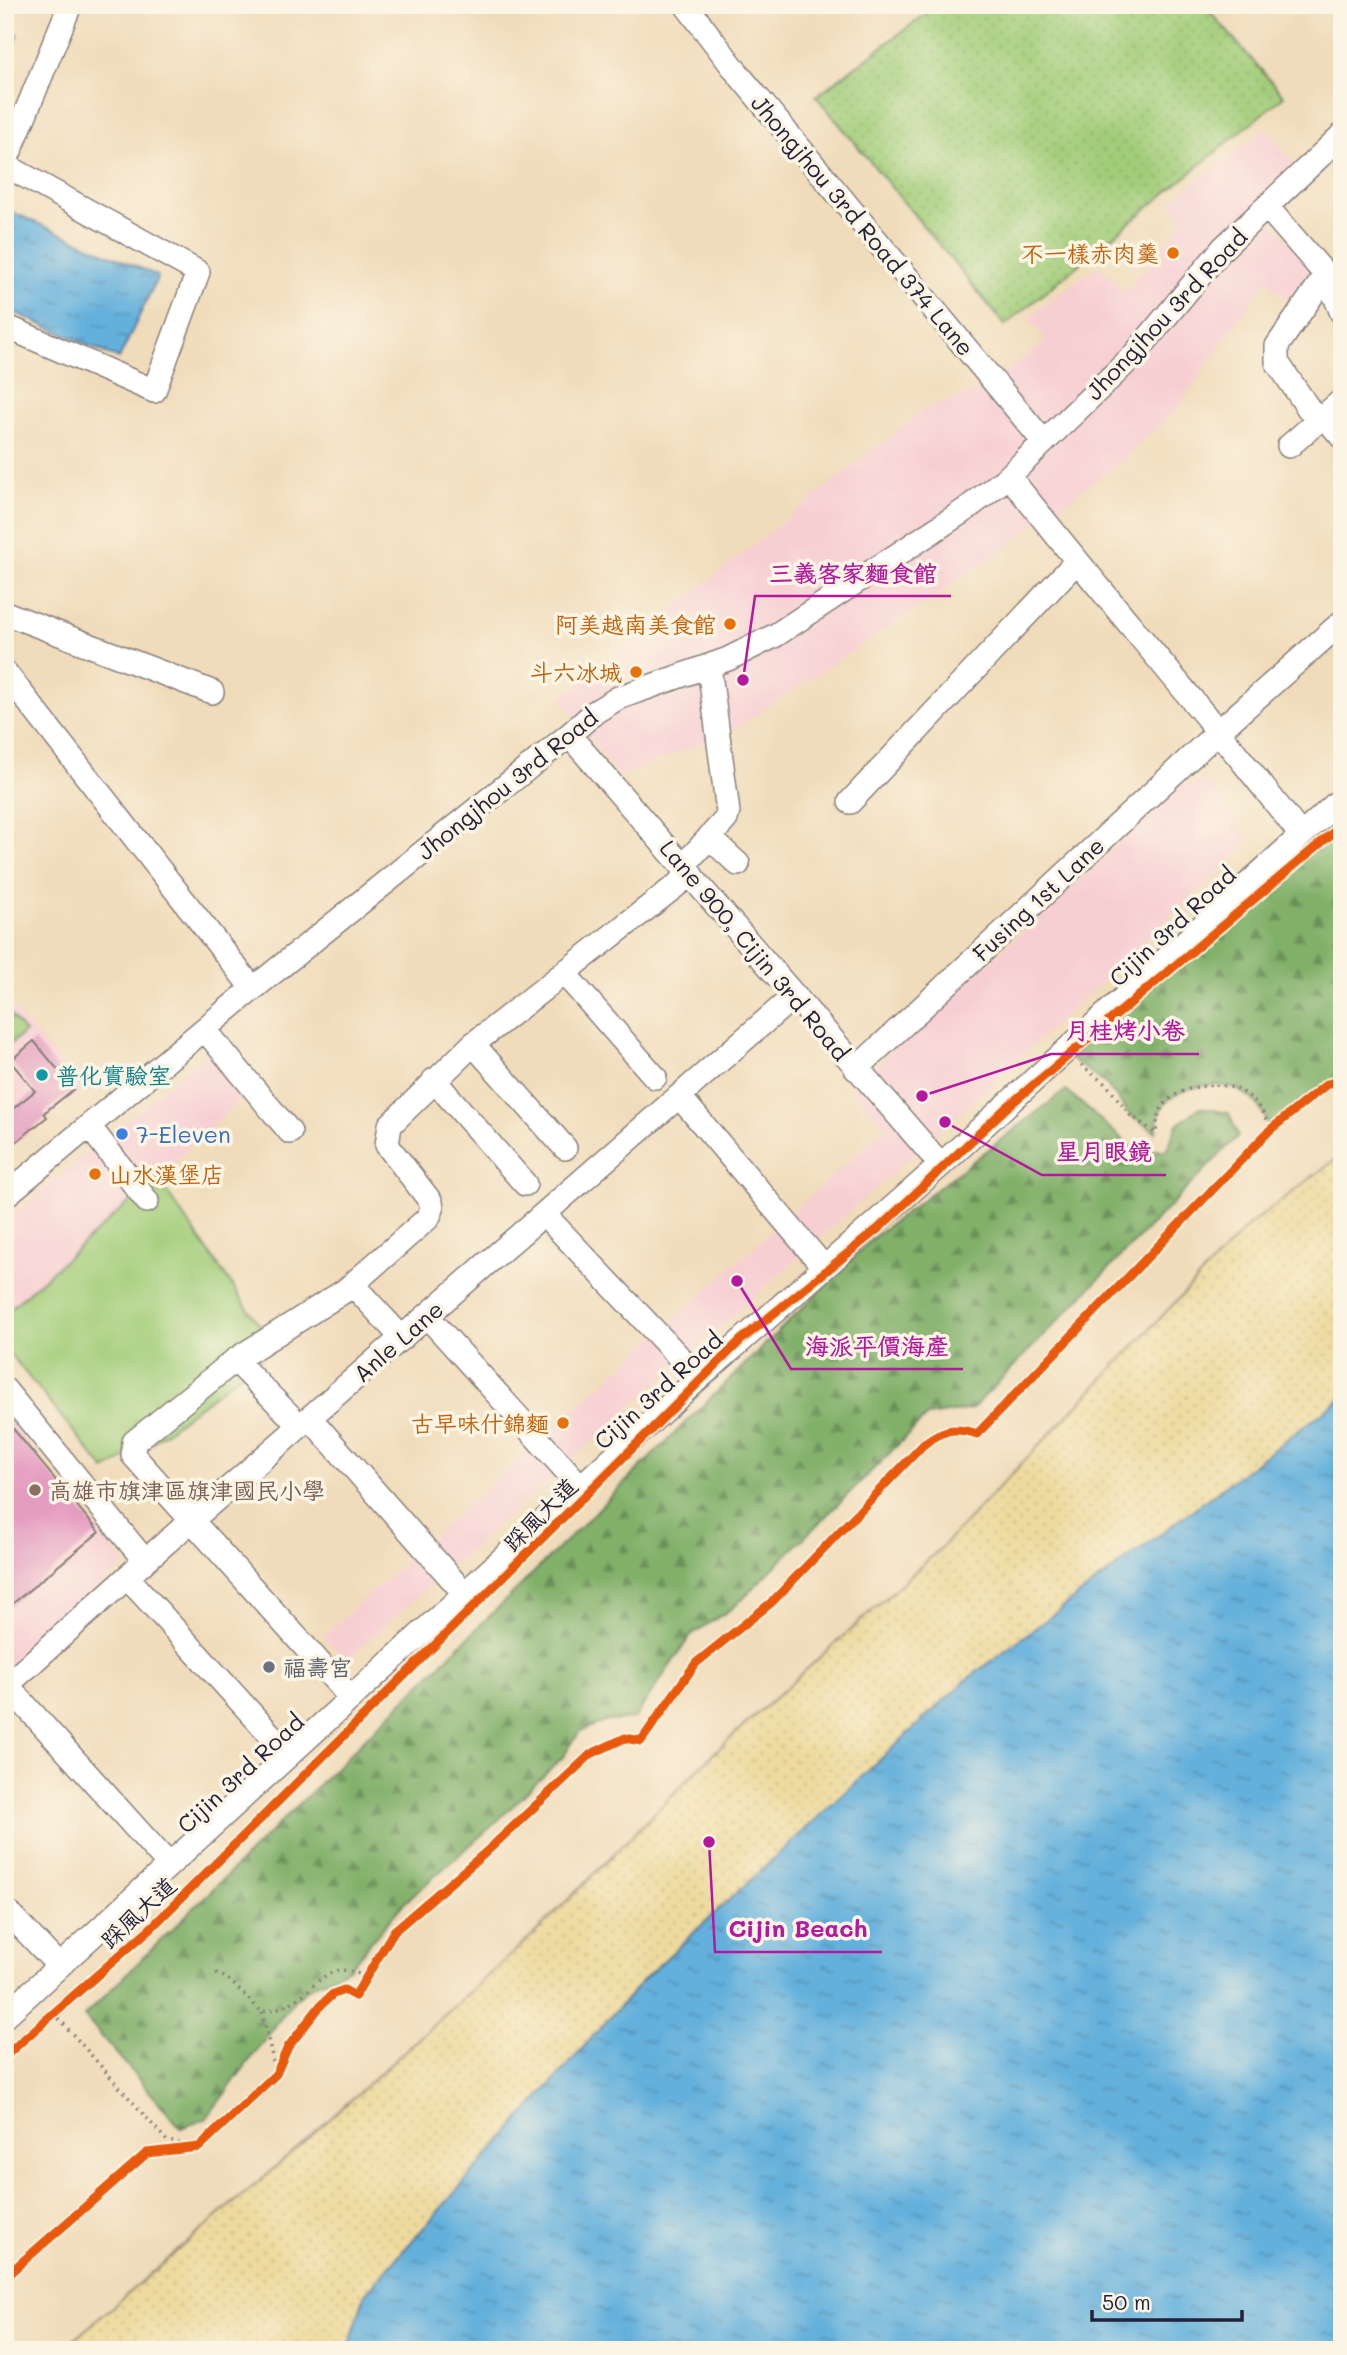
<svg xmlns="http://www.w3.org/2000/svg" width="1347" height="2355" font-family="Mali,'LXGW WenKai TC',sans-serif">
<defs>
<pattern id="forest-firs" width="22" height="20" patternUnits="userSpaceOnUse" patternTransform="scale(1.75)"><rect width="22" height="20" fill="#81b069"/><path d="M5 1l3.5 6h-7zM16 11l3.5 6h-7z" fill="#698f58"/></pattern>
<pattern id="sand-dots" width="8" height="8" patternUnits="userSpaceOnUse" patternTransform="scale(1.75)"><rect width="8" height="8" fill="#eeda9e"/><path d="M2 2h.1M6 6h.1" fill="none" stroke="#ccbb89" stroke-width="1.8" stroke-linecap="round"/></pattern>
<pattern id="park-dots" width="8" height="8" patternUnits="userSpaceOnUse" patternTransform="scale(1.75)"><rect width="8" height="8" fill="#a2cd79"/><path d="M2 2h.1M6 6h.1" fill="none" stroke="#8bb06a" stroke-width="1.8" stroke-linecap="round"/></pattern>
<pattern id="water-ripples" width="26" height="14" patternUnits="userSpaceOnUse" patternTransform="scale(1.75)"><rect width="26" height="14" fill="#63b0dc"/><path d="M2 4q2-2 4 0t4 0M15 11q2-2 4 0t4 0" fill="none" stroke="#518fb4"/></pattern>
</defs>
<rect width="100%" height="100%" fill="#fcf5e5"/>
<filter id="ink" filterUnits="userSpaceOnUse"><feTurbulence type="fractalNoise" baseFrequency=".0143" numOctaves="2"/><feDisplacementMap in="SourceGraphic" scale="14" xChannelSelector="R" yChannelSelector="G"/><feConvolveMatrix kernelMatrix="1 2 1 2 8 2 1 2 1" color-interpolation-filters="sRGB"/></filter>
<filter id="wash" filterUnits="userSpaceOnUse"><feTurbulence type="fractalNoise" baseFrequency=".00686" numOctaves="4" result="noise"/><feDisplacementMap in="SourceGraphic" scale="28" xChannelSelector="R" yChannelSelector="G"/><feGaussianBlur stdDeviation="1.57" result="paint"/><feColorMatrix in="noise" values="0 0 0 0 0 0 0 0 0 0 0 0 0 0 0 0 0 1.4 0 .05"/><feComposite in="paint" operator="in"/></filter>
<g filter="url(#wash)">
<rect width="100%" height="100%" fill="#f0dcba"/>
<path fill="#f7cfd3" d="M1266,129l28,34 -39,37 59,73 -26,27 -22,-20 -90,130 -62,57 -159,116 -224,148 -112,46 -58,-79 365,-290 56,-19 64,-48 -17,-25 70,-51 25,28 60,-72 -13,-20z
M1206,780l44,62 -289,270 -616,549 -22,-25 564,-509 -37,-38 332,-303z
M5,998l78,92 -78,61z
M224,1038l38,41 -105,99 -152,135v-91z
M5,1416l120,148 -120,106z"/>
<path fill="#a2cd79" stroke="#62785a" stroke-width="2" d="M5,1009l20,23 -20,16z
M157,1178l118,169 -122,95 -48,28 -100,-122v-35z"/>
<path fill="url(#forest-firs)" stroke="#526952" stroke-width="2" d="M1342,825v255l-15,4 -57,46c-5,-16 -14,-31 -30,-39 -22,-12 -68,-5 -80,20 -2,6 -3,15 -4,21l-26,-17 -23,-30 -39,-29z
M1066,1090l70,61 31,-1 10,-25 23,-18 29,6 9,23 -266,273 -45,7 -193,191 -43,28 -57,84 -26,2 -28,10 -17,26 -70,68 -91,80 -53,63 -37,18 -17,13 -89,120 -25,9 -97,-112 791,-780z"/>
<path fill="url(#sand-dots)" stroke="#887e6c" stroke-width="2" d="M1342,1154v244l-376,282 -321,298 -280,316 -17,56h-286l238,-204 236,-214 180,-181 225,-203 307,-322z"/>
<path fill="url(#park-dots)" stroke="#62785a" stroke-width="2" d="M938,5h266l80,91 -279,229 -189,-229z"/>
<path fill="url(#water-ripples)" stroke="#42698c" stroke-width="2" d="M5,29l13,6 -13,31z
M5,209l153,67 -39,83 -114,-51z
M1342,1398v952h-994l17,-56 280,-316 321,-298z"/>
<g id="blocks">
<path fill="#e59cc1" d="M34,1041l40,48 -30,24 3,4 -42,34v-36l30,-24 -25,-30z
M5,1419l94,113 -94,78z"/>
</g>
</g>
<g filter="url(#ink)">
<use href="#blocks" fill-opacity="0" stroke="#897f7a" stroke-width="2"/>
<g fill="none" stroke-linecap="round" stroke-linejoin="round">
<g stroke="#897f7a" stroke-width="26">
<path id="minor" d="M686,5l53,70 305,367
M5,163l65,-158
M5,165l193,107 -44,119 -149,-65
M1267,207l59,68 16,38
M1323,415l19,22
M1317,421l-40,-59v-16l49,-71
M1289,446l51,-44
M1009,476c95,121 197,236 291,358
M5,613l207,79
M5,672l248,317
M569,735l372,430
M850,802l227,-241
M709,837l29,27
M684,865l42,-46 2,-7 -19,-146
M564,973l91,104
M205,1030l85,102
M473,1044l92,104
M856,1069l364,-339 122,-108
M434,1080l91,104
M679,1096l144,170
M89,1126l58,75
M5,1196l234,-196 330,-265 26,-23 23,-14 110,-39 48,-24 189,-125 44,-34 125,-121 89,-107 119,-113
M544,1214l155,164
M353,1285l49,53
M427,1316l154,171
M235,1360l65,66
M5,1390l140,171
M310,1418l155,176
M127,1577l162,178
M7,1685l162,180
M5,1687l140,-126 648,-564
M351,1698l-218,-243 1,-13 101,-82 111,-70 82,-72 4,-9 -1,-7 -44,-57 3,-20 83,-81 218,-170
M5,1909l54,57
M5,2016l694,-638 242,-213 401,-367"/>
</g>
<path stroke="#897f7a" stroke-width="3.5" stroke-dasharray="2 5" stroke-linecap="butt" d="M1081,1065l26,20 23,30 26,18c1,-7 1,-16 4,-22 12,-25 58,-32 81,-20 15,8 24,23 29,39
M216,1973l12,6 34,33c7,-2 15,-3 22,-6 35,-14 40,-52 83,-28
M262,2012l14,62
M54,2013l113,128 32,6"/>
<use href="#minor" stroke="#fff" stroke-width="23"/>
<g stroke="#fcf5e5" stroke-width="13">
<path id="cycleway" d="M5,2056l147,-129 589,-587 138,-112 127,-120 336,-283
M5,2277l142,-124 52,-6 77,-73 12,-27 33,-42 12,-11 11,-4 11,6 39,-65 91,-78 106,-99 34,-16 16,3 55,-78 76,-61 151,-157c18,-15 30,-19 54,-11l293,-304 57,-46 15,-4"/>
</g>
<use href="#cycleway" stroke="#e8590c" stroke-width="9"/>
</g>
</g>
<g fill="#e8710a" stroke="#fcf5e5" stroke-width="2.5">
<circle cx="1173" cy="253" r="7"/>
<circle cx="730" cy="624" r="7"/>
<circle cx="636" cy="672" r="7"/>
<circle cx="95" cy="1174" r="7"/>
<circle cx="563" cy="1423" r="7"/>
</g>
<circle fill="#0f9aa8" stroke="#fcf5e5" stroke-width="2.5" cx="42" cy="1075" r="7"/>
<circle fill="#3f7fe0" stroke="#fcf5e5" stroke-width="2.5" cx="122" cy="1134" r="7"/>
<circle fill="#8d6e63" stroke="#fcf5e5" stroke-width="2.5" cx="35" cy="1490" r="7"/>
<circle fill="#6b7280" stroke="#fcf5e5" stroke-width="2.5" cx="269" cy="1667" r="7"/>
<g text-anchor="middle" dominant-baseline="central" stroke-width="7" stroke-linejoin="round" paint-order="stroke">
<g font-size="23" fill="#22223b" stroke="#fcf5e5">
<text transform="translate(863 225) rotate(50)">Jhongjhou 3rd Road 374 Lane</text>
<text transform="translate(1166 314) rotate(-47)">Jhongjhou 3rd Road</text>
<text transform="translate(507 784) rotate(-39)">Jhongjhou 3rd Road</text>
<text transform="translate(1038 899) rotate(-43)">Fusing 1st Lane</text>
<text transform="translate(1172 926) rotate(-43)">Cijin 3rd Road</text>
<text transform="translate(755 950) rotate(50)">Lane 900, Cijin 3rd Road</text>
<text transform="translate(398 1341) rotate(-41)">Anle Lane</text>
<text transform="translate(658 1390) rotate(-42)">Cijin 3rd Road</text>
<text transform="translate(540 1514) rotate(-45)">踩風大道</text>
<text transform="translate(240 1773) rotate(-43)">Cijin 3rd Road</text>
<text transform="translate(138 1912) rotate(-43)">踩風大道</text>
</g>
<g font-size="23" fill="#c56008" stroke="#fcf5e5" text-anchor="end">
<text x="1159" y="253">不一樣赤肉羹</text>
<text x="716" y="624">阿美越南美食館</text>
<text x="622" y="672">斗六冰城</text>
<text x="109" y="1174" text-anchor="start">山水漢堡店</text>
<text x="549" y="1423">古早味什錦麵</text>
</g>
<g font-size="23" fill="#0d838f" stroke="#fcf5e5" text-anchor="start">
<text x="56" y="1075">普化實驗室</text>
</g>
<g font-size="23" fill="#366cbe" stroke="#fcf5e5" text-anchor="start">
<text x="136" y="1134">7-Eleven</text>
</g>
<g font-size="23" fill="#785e54" stroke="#fcf5e5" text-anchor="start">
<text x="49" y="1490">高雄市旗津區旗津國民小學</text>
</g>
<g font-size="23" fill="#5b616d" stroke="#fcf5e5" text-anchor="start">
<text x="283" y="1667">福壽宮</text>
</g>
</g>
<path fill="none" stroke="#b5179e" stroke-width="2.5" d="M743 680L755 596H951M922 1096L1051 1054H1199M945 1122L1042 1175H1166M737 1281L791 1369H963M709 1842L715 1952H882"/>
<g fill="#b5179e" stroke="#fcf5e5" stroke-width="2.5">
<circle cx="743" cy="680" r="7"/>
<circle cx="922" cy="1096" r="7"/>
<circle cx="945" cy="1122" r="7"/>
<circle cx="737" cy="1281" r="7"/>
<circle cx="709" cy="1842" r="7"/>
</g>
<g font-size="24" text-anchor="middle" font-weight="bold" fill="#b5179e" stroke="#fcf5e5" stroke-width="7" stroke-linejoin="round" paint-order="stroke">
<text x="853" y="582">三義客家麵食館</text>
<text x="1125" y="1039">月桂烤小卷</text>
<text x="1104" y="1160">星月眼鏡</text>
<text x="877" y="1355">海派平價海產</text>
<text x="798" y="1937">Cijin Beach</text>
</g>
<rect width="1347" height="2355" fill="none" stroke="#fcf5e5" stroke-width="28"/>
<path d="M1092 2310v10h150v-10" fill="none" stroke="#22223b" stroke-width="3.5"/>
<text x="1102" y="2310" font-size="21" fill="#22223b" stroke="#fcf5e5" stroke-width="5" paint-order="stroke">50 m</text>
</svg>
